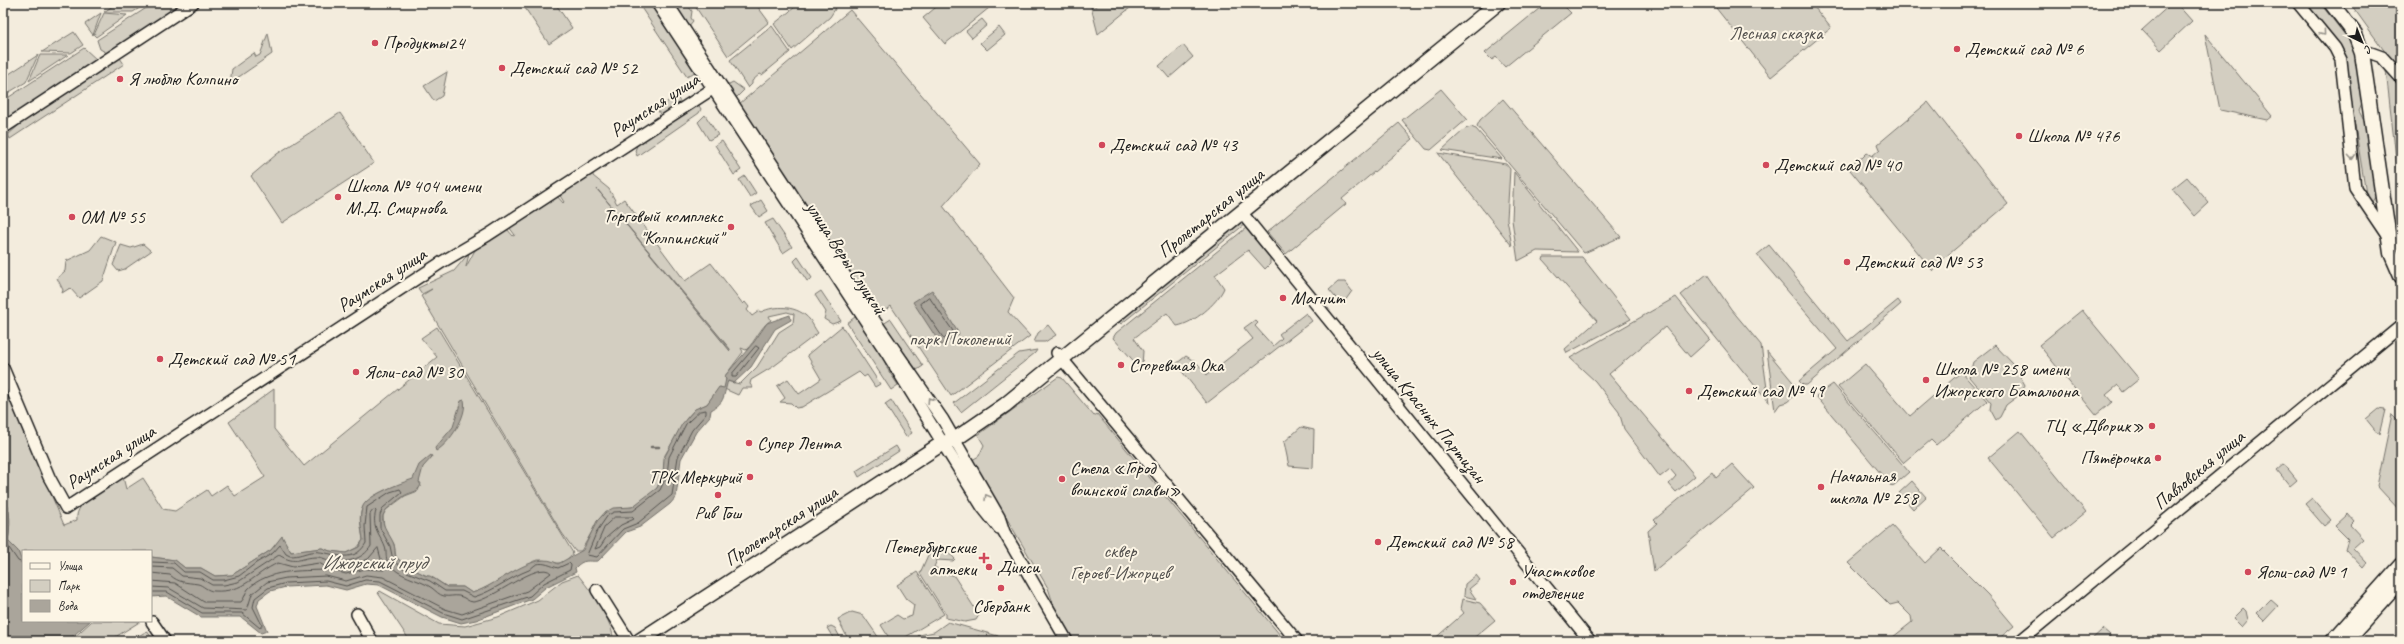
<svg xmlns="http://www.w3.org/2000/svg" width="2404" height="644" font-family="Caveat,sans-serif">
<rect width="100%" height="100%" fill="#f3ecdd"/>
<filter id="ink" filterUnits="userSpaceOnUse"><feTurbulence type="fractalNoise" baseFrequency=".025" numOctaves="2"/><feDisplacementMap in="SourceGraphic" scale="8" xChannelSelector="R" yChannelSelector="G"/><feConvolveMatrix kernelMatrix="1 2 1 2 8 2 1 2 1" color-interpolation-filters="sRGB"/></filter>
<g filter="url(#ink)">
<path fill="#d3cec1" stroke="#78756e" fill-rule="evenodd" d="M117,3h31l-15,9h-29z
M154,3h29l-76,50 -7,-4 -3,-9z
M532,3h23l17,25 -23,16 -24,-36z
M638,3h13l45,68 -9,6z
M673,3h13l6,8 -1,7 2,3 -5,6z
M693,3h62l14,19 -41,34z
M800,3h39l-9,14 -38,33 -18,-26z
M941,3h54l-50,41 -22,-26z
M1090,3l6,4 5,-4h35l-38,31z
M1546,3h23l-4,4 6,6 -66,54 -9,-10 -4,3 -7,-7z
M1712,3h99l20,25 -60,49z
M2172,3h4l16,18 -31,29 -19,-20z
M2304,3h16l32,41 6,15 6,40 -5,12 11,22 7,61 -5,8 -6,-8 -21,-131z
M2350,3h51v71z
M850,10l130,154 -37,42 71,92 -6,14 22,24 -79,60 -60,-90 -11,8 -4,-1 -137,-209z
M101,13l-8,22 -8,-11z
M104,13l23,2 -31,22 -2,-2z
M982,19l5,6 -15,13 -6,-7z
M772,26l18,26 -28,23 -2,-1 -8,7v3l-4,4 -18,-28z
M999,27l6,8 -18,15 -7,-7z
M74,32l9,13 -12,8 -29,-1z
M268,33l4,21 -42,29 2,-14 22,-16 2,4 4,-2z
M2205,34l67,82 -5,4 -47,-10z
M1183,45l10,12 -24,21 -10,-12z
M84,48l13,12 -94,62v-21z
M38,55l-12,27 -23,14v-18z
M40,55h28l-39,26z
M120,58l4,6 -114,75 -2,-4 12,-11z
M2385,62l16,20v120z
M447,72l-5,24 -8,5 -10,-15z
M733,82l11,8 -7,7h-3l-9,-14 4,1z
M1441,89l26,30 -36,31 -5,-1 -24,-29z
M676,96l5,7 -20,13 -4,-7z
M1503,99l118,138 -37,16 -107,-127 3,-6z
M1928,102l80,102 -66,56 -9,11 -83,-101 7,-12h5l5,-5 5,3 8,-7 -2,-5z
M698,104l3,5 -2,4 -62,43 -2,-5 2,-6z
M340,113l34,50 -92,60 -31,-47 26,-22z
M705,115l13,20 -9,5 -11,-18z
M1399,123l14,16 -71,60 4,5 -60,50 -19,-22z
M1471,127l5,2 26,30 -60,-9 23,-21z
M722,141l19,29 -7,5 -19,-30z
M1438,153l68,11 4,5 -3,50 5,27z
M1514,172l64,80 -41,-1 -19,10 -6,-41z
M593,173v3l16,13 8,15 7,-5 61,82 26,-18 32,41 2,-2 4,5 -2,3 5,6 7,-5 2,1c14,-7 37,-7 49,8 2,3 5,9 8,13l-44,33 -23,14 -1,4 3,4h-11l-4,7 -18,-8 -13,17 -13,6 -8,9 -3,11 -8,8 -10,17 -2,19 -6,14 -8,9 -17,10 -26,4 -7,8 -18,32h-6l-13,-18 -141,-237 11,-7 -10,5 -4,-6 36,-17 15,-18 -3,14 9,-17 32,-21 6,7 2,-1 -6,-8 48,-31 6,7 1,-1 -5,-8zM787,312l7,2 -1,9 -14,9 -22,35 -17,17 -14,-3 -1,-5 18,-24 -2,-4 5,2c10,-9 14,-23 25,-30l-2,-4z
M745,176l11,17 -6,4 -11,-17z
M2187,177l22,26 -14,13 -23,-27z
M761,200l7,11 -9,6 -8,-11z
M773,219l19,28 -9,6 -18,-30z
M1242,221l3,3 -124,100 -3,-3z
M1246,228l24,30v6l-5,5 -17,-19 -33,25 9,13c-7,16 -30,35 -47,38l-10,-13 -33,25 9,13 -1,15 -2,2 -27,-30 3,-5z
M101,236l15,6 -13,39 -24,17 -9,-10 -8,5 1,-3 -6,-12 8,-7 1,-10 24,-11z
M143,244l8,7 -26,18 -7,2 -5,-6 8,-20 10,3z
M1769,245l79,96 50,-41 3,4 -94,81h-4l-4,-4 38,-32 -80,-94z
M798,257l14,21 -5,3 -13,-20z
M1544,257h38l49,62 -64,34 -2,-4 32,-28 -54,-61z
M1707,274l24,35 30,36 8,58 -88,-108z
M1338,282h7l7,9 -10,14 -13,-15z
M821,291l20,30 -9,3 -8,-5 2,-7 -11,-17z
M1676,297l34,42 -20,18 -25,-30 -56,47 86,102 -19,16 -7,-8 7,-8 -6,-7 -10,8 -36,-48 -5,-17 -24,-31 -25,-23z
M2082,310l57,69 -16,13 -5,-7 -12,10 6,7 -16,13 -57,-70z
M1306,313l6,8 -105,82 -31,-39 10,-8 11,7 10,12 46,-36 -9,-11 11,-8 3,3 -3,3 18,20 9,-8 -3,-4z
M855,317h2l26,39 5,14 10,15 -7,5 -44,-67z
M891,319l32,47 -6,4 -34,-46z
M1048,325l8,10 -11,7h-11l4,-9z
M842,326l38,58 -5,3 -8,-12 -3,2 -5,-5 -57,35 -6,1 -5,-5 -11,-1 5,-4 -8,-12 11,-7 11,15 22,-15 -14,-24z
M437,327l136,226c-2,2 -5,7 -10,9 -7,4 -18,-5 -29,-1 -3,1 -4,4 -7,5 -20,6 -35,22 -55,27l-9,-6h-16l-12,-8 -26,-11 -13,-11 -2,-13 -10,-17 -1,-11 3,-6 19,-14 13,-5 3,-8 -8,-3c-15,5 -44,13 -51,29 -4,9 0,21 1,31l-5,7 -12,6 -16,-2 -8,-3 -31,4 -9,-15 -11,13 -39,25 -17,1 -14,-8h-16l-10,-8 -24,-3v-6h-128v17l-5,-17 -10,-10c2,-13 4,-33 -5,-44v-117l61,145 13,-5c-3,-20 32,-34 46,-43l3,12 17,-11 20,31 12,2 32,-21 4,6 16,-11 8,11 30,-19 -36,-55 45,-33v40l30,37 133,-109 -16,-19z
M1995,345l19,20 11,20 -3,8 -16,12 -6,12 -4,3 -6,-11 1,-6 -22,-26 4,-15z
M1037,350l-2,3 -74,59 -7,-9 65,-50z
M1767,351l30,36 1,6 -11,9 -7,2 -5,7z
M1865,364l45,52 51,-44 26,29 -51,44 -5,-5 -27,23 -66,-76z
M1058,377l4,1 32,38 3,-2 188,227h-211l-20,-35 -6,-18 -76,-128 7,-4 5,-11 -6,-10z
M1833,384l76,88 -17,15 -76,-91z
M891,400l21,33 -6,4 -21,-33z
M2378,409l7,1 -6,25 -13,-16z
M2392,414l9,9v89l-24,-26z
M1301,427l13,3 -1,38 -24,-2 -5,-24z
M2020,431l66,81 -32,26 -66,-80z
M896,446l3,5 -40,26 -3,-6z
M1732,464l22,24 -100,83 -6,-40 9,-8 -3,-3 58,-48 4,6z
M2284,464l13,16 -7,6 -13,-16z
M1912,481l14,16 -13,12 -14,-16z
M2312,498l19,22 -7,6 -19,-22z
M2348,514l6,7 -4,4 13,14 -10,9 14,15 -4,5 -18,-19 3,-10 -13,-13z
M1892,526l33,37 16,-15 47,47 26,31 -18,15h-108l24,-19 -1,-6 -13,-13 -8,2 -42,-42z
M932,546c7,7 16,4 23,13l-2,2 -16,-1 -3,7 20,9 25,39 -3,5 -11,2 -19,-4v-4l-26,-41z
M917,572l27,42 -45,27h-8l-10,-16 16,-10 6,4 9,-3 2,-11 -8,-6 -9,-14z
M578,575c11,13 37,49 35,66h-203l-32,-48 2,-2 59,33 26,2 33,-9 40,-17 24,-19z
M1476,575l4,5 -11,9 7,10 -12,-3 1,-12z
M1463,599l17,4 15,17 -25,21h-38l32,-28 -3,-4z
M2270,599l8,7 -14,15 -8,-8z
M2243,608l3,3 2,9 -6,7 -9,-9z
M852,612l11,3 18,26h-32l-11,-22z
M92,621h49l-32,20h-39z
M948,622l50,14 3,5h-19l-3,-5 -8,5h-57l5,-6 15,-3z
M831,626l4,2 7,13h-7l-8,-13z
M2103,629l7,6 -1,6h-19z
M147,631l7,10h-24z"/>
<path fill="#aaa59b" stroke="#716e68" d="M597,189l133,160v2z
M932,290l27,44 -18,11 -28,-43z
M790,315l1,5 -16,9 -24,38 -17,16 -6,-2c-5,14 -2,21 -17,29l-1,6 -14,16 -15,27 -5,38 -6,7 -30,23 -14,5 -28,29c-10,1 -14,-3 -23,7l1,4 -30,15 -14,12 -56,21 -15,3 -19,-6 -63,-32 -13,-1 -20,6 -20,-5 -40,2 -16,4 -11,8 -2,7 10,25 -6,2 -20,-16h-40l-35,-21 -15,1v-40l24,3 10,8h16l14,8 17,-1 39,-25 11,-14 9,16 31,-4 8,3 16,2 13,-6 4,-7c-1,-10 -5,-23 0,-34 5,-11 38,-23 50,-27l6,-14 12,-10 1,2 -9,10 -4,15 2,3c-5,9 -9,6 -17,11 -5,3 -12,9 -17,13 -12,12 4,25 7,36 2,5 -1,10 4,14 9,9 19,11 28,17h4l17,11h16l9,6c26,-7 63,-45 86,-29l25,-14 14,-29 9,-9 7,-4 19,-1 25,-19 6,-14 1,-16 18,-34 13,-15 12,-5 12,-17 5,1 2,-9 -2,-2 30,-35 13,-19z
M464,400c4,15 -14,43 -28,51l-1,-3 18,-21 8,-26z
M3,497c9,11 7,31 5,44l10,10 4,11 1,59h67l-23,20h-64z"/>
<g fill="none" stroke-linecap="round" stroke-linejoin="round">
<path stroke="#55534f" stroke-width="1" d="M929,297l24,34 -9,8 -24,-35z
M756,346l3,2 -23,29h-4v-3z
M700,411l6,-1v4l-14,16 -14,27 -6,38 -34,28 -15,6 -26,28 -10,-2 10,-24 11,-16 6,-3 19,-1 27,-21 7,-15 2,-18 17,-33z
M3,503c5,11 1,28 2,39l13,19 5,2
M615,517h17l2,2 -13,6 -15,13 -6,9 -5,2 10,-23z
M378,548l6,22 -19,-1 -19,5 -15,-4 1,-3 23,-2 13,-6z
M151,562l23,1 10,9h16l13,8h11l15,-4 17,-13 17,-10 7,-8 6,9 4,2c10,0 14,-3 21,-4 18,-3 41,16 55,-9l-1,-17 2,-19 23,-15 10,-3 2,3 -19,16 -3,7v13l10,18 3,14 14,12 23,9 15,10h17l12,6c20,-6 36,-20 55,-27 3,-2 5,-5 8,-6 7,-2 14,2 21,4l11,-5 2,2 -1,5 -26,13 -14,13 -68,23 -19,-6 -63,-32 -15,-1 -19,6 -20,-5 -40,2 -18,5 -13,10 -2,9 9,18 -2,3 -18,-15h-40l-35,-21h-16
M151,567l21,1 10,8 18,2 12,7h12l14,-3 41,-27c18,11 21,2 38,2 5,0 7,2 12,3 15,4 34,0 42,-14l-1,-32 4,-5 2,2c-5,16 4,23 9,36 2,5 0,10 3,15 10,16 30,16 44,26 4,3 7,7 12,8 5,1 10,-1 15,0 6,1 9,6 14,6 19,-1 66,-43 78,-29l-24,18 -65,23 -17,-5 -62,-32 -17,-2 -20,6 -20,-5 -40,2 -19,4 -15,12 -5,16 -44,-2 -34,-20 -18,-1
M151,573l19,2c9,8 15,7 28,9 5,1 9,7 16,7 31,2 39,-17 64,-28l15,4 26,-4 9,5 -2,2c-26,1 -58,-1 -78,19 -3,4 -3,9 -7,13h-37l-29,-19 -24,-2"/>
<path stroke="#716e68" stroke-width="2.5" d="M651,447h8
M135,641l7,-4"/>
<g stroke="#1c1c1c" stroke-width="14">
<path id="minor" d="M657,3l231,352 95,153 16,20
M667,3l209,320 67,97 56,97 5,15 63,109
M2298,3l37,45 6,12 14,128 33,49
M2371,53l11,4 19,21
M3,128l190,-125
M1241,212l349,429
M1057,353l240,288
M3,368l46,109 17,31 376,-246 46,-27 232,-151
M597,590l32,51
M357,614l15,27
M152,622l13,19
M2020,641l381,-315"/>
</g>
<g stroke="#1c1c1c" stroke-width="17">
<path id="major" d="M2331,3l24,31 7,19 29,200 10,23
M639,641l290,-189 14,-9 11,-3 51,-35 493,-402
M2333,641l68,-76
M2346,641l55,-61"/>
</g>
<use href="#minor" stroke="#fcf5e5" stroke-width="11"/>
<use href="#major" stroke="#fcf5e5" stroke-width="14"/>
</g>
<defs><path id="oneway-chevron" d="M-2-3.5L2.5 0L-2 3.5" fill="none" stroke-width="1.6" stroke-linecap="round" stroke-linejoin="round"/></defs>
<g stroke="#97938b">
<use href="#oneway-chevron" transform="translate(2323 33) rotate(50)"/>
<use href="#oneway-chevron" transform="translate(2352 157) rotate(85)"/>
<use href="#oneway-chevron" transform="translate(930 400) rotate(-123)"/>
<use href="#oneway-chevron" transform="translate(987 497) rotate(-121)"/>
</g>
</g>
<g fill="#d1495b" stroke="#fcf5e5" stroke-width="1.5">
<circle cx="375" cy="43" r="4"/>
<circle cx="1957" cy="49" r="4"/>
<circle cx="502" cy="68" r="4"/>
<circle cx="120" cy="79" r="4"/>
<circle cx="2019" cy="136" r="4"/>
<circle cx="1102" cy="145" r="4"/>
<circle cx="1766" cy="165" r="4"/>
<circle cx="338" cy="197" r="4"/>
<circle cx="72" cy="217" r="4"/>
<circle cx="731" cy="227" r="4"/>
<circle cx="1847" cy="262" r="4"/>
<circle cx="1283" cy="298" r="4"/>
<circle cx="160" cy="359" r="4"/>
<circle cx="1121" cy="365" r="4"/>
<circle cx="356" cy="372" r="4"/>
<circle cx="1926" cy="380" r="4"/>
<circle cx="1689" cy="391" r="4"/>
<circle cx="2152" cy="426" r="4"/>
<circle cx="749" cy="443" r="4"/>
<circle cx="2158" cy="458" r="4"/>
<circle cx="750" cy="477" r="4"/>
<circle cx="1062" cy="479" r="4"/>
<circle cx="1821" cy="487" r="4"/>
<circle cx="718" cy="495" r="4"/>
<circle cx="1378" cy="542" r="4"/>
<path d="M982 552h4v4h4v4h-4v4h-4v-4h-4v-4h4z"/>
<circle cx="989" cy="567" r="4"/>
<circle cx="2248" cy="572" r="4"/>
<circle cx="1513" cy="582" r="4"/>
<circle cx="1001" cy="588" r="4"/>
</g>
<g text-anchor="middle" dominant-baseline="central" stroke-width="4" stroke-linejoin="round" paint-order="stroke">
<g font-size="19" fill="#53514e" stroke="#fcf5e5">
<text x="1776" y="33">Лесная сказка</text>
<text x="960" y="339">парк Поколений</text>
<text x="1120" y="551">сквер<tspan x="1120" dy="22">Героев-Ижорцев</tspan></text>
</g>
<g font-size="19" fill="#1c1c1c" stroke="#fcf5e5" text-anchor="start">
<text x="383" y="43">Продукты24</text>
<text x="1965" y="49">Детский сад № 6</text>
<text x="510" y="68">Детский сад № 52</text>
<text x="128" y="79">Я люблю Колпино</text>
<text x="2027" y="136">Школа № 476</text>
<text x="1110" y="145">Детский сад № 43</text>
<text x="1774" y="165">Детский сад № 40</text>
<text x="346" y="186">Школа № 404 имени<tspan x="346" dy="22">М.Д. Смирнова</tspan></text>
<text x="723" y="216" text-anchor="end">Торговый комплекс<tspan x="723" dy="22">"Колпинский"</tspan></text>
<text x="80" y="217">ОМ № 55</text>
<text x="1855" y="262">Детский сад № 53</text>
<text x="1291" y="298">Магнит</text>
<text x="168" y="359">Детский сад № 51</text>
<text x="1129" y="365">Сгоревшая Ока</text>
<text x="1934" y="369">Школа № 258 имени<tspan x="1934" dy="22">Ижорского Батальона</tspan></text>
<text x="364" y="372">Ясли-сад № 30</text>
<text x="1697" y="391">Детский сад № 49</text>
<text x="2144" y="426" text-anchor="end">ТЦ «Дворик»</text>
<text x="757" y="443">Супер Лента</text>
<text x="2150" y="458" text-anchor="end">Пятёрочка</text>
<text x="1070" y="468">Стела «Город<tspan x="1070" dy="22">воинской славы»</tspan></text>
<text x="1829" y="476">Начальная<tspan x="1829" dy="22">школа № 258</tspan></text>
<text x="742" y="477" text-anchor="end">ТРК Меркурий</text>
<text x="718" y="513" text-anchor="middle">Рив Гош</text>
<text x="1386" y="542">Детский сад № 58</text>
<text x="976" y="547" text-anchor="end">Петербургские<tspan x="976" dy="22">аптеки</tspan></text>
<text x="997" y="567">Дикси</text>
<text x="1521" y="571">Участковое<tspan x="1521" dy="22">отделение</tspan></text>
<text x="2256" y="572">Ясли-сад № 1</text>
<text x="1001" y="606" text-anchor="middle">Сбербанк</text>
</g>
<g font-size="19" fill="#1c1c1c" stroke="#fcf5e5">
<text transform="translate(655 105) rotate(-33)">Раумская улица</text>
<text transform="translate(1211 213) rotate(-39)">Пролетарская улица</text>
<text transform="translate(846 258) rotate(57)">улица Веры Слуцкой</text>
<text transform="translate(382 280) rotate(-33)">Раумская улица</text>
<text transform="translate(1429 415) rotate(51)">улица Красных Партизан</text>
<text transform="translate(111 457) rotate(-33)">Раумская улица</text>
<text transform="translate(2199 470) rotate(-40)">Павловская улица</text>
<text transform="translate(781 526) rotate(-33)">Пролетарская улица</text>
</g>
<g font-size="20" font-style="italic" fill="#55534f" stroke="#fcf5e5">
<text x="374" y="562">Ижорский пруд</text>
</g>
</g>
<rect width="2404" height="644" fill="none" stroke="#fcf5e5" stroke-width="16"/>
<rect x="8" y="8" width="2388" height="628" fill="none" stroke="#1c1c1c" stroke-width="1.5" filter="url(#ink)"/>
<rect x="22" y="550" width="130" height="72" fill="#fcf5e5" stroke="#a29e95"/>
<rect x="30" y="563" width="20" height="6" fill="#fcf5e5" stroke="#a29e95"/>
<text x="58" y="570" font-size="12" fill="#1c1c1c">Улица</text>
<rect x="30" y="580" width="20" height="12" fill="#d3cec1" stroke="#a29e95"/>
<text x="58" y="590" font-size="12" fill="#1c1c1c">Парк</text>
<rect x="30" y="600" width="20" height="12" fill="#aaa59b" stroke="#a29e95"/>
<text x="58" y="610" font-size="12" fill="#1c1c1c">Вода</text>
<g transform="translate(2362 42) rotate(137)" stroke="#fcf5e5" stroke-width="3" paint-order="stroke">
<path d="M0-3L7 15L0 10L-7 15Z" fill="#1c1c1c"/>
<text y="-6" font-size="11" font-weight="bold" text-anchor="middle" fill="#1c1c1c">С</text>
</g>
</svg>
